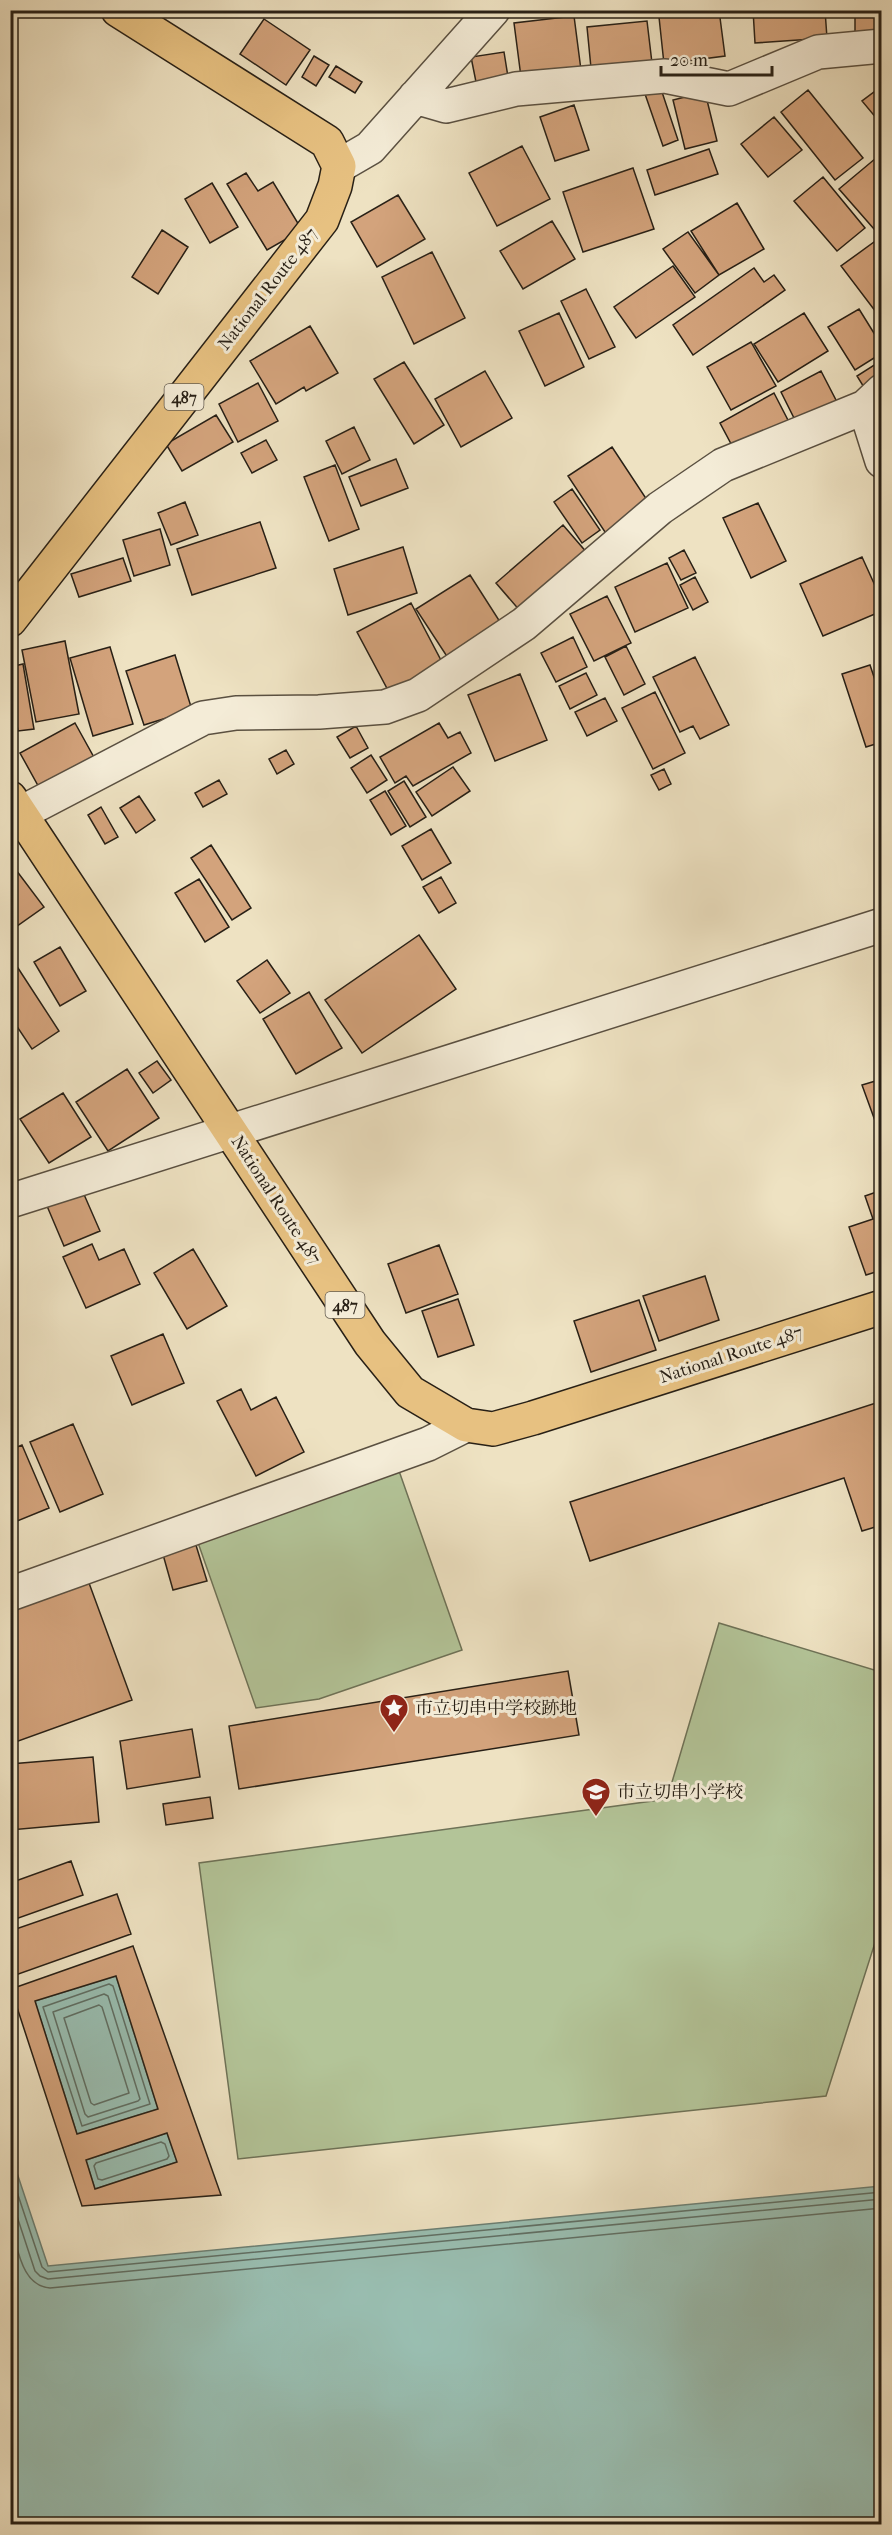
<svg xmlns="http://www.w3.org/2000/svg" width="892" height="2535" font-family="'IM FELL French Canon','Noto Serif JP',serif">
<rect width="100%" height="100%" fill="#eee2c2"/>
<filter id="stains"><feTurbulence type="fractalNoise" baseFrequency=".00333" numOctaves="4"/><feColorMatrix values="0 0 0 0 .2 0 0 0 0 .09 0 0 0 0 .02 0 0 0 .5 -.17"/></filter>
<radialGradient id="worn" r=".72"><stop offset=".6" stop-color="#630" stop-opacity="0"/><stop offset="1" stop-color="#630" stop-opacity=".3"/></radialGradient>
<path fill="#b3c498" stroke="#6e7257" stroke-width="1.5" d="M398,1468l64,182 -143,49 -63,9 -60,-171z
M719,1623l162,49v252l-55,172 -588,63 -39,-296 468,-64z"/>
<path fill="#99beb1" stroke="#6c7f73" stroke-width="1.5" d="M116,1976l42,133 -81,25 -42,-133z
M167,2133l10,29 -82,27 -9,-29z
M10,2152l38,114 833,-80v338h-870z"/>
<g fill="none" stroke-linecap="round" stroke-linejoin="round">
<path stroke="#606f64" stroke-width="1.5" d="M109,1984l4,2 37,118 -68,22 -39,-119z
M104,1994l4,2 32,103 -2,2 -50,16 -3,-3 -32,-102z
M99,2005l3,2 27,86 -35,12 -3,-2 -27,-85z
M161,2142l4,2 4,12 -2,3 -65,21 -4,-1 -4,-13 2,-3z
M10,2171l32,96 6,5 834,-80
M10,2195l25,76 5,5 8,3 834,-80
M10,2224c8,23 11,62 40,64l832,-80"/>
</g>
<path fill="#d3a37c" stroke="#282016" stroke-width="1.5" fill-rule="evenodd" d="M719,10l6,46 -61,8 -5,-47z
M753,10h72l2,28 -72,5z
M832,10h50v27l-27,1v-22h-23z
M574,16l7,54 -60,7 -7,-54z
M264,19l46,31 -24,35 -46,-31z
M647,21l5,42 -61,5 -4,-41z
M504,52l4,25 -32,5 -5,-25z
M314,56l15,9 -13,21 -14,-9z
M336,66l26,16 -7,11 -26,-16z
M882,86v39l-20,-24z
M661,89l17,51 -15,6 -18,-52z
M808,90l55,68 -28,22 -54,-68z
M705,92l12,49 -32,8 -12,-49z
M574,105l15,45 -34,11 -15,-44z
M774,117l28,33 -34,27 -27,-33z
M522,146l28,53 -53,27 -28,-53z
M709,149l9,25 -63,21 -8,-25z
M882,153v70l-8,6 -35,-40z
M633,168l21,61 -71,23 -20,-60z
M246,173l12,18 15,-9 29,48 -35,20 -40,-66z
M823,177l42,51 -28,23 -43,-50z
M212,183l26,44 -28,16 -25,-44z
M398,195l27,44 -48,28 -26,-45z
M737,203l27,46 -45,26 -28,-44z
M552,221l23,38 -52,30 -23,-38z
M162,230l26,17 -30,47 -26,-17z
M688,232l31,43 -24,18 -32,-44z
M874,242l8,10v68l-41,-54z
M432,252l33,66 -51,26 -32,-67z
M673,266l22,31 -59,41 -22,-31z
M754,268l10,14 10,-7 11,15 -92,65 -20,-30z
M586,289l29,58 -26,12 -28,-58z
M859,309l23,37v7l-27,17 -27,-43z
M559,313l25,54 -39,19 -26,-55z
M804,313l24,38 -50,31 -24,-38z
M310,326l28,47 -32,18 -2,-4 -28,17 -26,-43z
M751,342l25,44 -45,24 -24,-43z
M882,360v18l-17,11 -8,-13z
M404,362l40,63 -30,19 -40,-65z
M485,371l27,47 -51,29 -26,-48z
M821,371l17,33 -41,20 -16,-32z
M258,383l20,38 -40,21 -19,-38z
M774,393l17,33 -54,29 -17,-32z
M216,415l17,27 -51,29 -16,-27z
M354,427l16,33 -28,14 -16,-33z
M266,440l11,20 -25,13 -11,-20z
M612,447l39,59 -44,29 -39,-59z
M396,459l12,29 -47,18 -12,-29z
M335,465l24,64 -30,12 -25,-64z
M572,489l28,41 -18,13 -28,-41z
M185,502l13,33 -27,10 -13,-32z
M758,503l28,58 -35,17 -28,-60z
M260,522l16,46 -84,27 -15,-46z
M563,525l25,29 -67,58 -25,-29z
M160,529l10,36 -36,11 -11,-36z
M403,547l14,46 -69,22 -14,-46z
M684,550l12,23 -15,7 -12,-22z
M862,557l20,44v10l-59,25 -23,-52z
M123,558l8,23 -52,16 -8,-23z
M667,563l21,45 -53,24 -20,-45z
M470,575l32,50 -54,33 -32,-49z
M695,577l13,25 -15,8 -13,-25z
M607,596l24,47 -37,18 -24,-47z
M411,603l33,63 -54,28 -33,-62z
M573,637l14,30 -31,15 -15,-29z
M65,641l14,73 -43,8 -14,-72z
M626,646l19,38 -21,11 -19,-38z
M110,647l23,77 -40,12 -23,-78z
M175,655l17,55 -48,15 -18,-54z
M695,657l34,68 -29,14 -7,-13 -13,6 -27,-55z
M23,664l11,65 -16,2 -8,-48v-16z
M870,665l10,30 2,-1v48l-16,5 -24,-73z
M586,673l11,22 -27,14 -11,-23z
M520,674l27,66 -52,21 -27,-66z
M655,692l30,61 -32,16 -31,-61z
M605,698l12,23 -30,15 -12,-24z
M75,723l21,38 -55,30 -21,-38z
M439,723l9,15 12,-6 11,21 -58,33 -7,-10 -11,7 -15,-26z
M356,726l12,22 -18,10 -13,-21z
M286,750l8,14 -17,10 -8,-15z
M371,755l16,25 -20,13 -16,-25z
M453,767l17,24 -38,25 -16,-24z
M664,769l7,15 -12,6 -8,-15z
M219,780l8,14 -24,13 -8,-14z
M404,781l22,36 -16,10 -22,-36z
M385,791l21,35 -15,9 -21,-35z
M139,796l16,24 -19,13 -16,-25z
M101,807l17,30 -13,7 -17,-29z
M431,829l20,34 -29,17 -20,-34z
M211,845l40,63 -19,12 -41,-62z
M10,862l34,45 -34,24z
M441,877l15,26 -17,10 -16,-26z
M199,879l30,48 -24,15 -30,-49z
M419,935l37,54 -94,64 -37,-53z
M60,947l26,44 -26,15 -26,-44z
M267,960l23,33 -30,20 -23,-32z
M18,968l41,63 -27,18 -22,-33v-43z
M309,992l33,56 -46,26 -33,-55z
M157,1061l14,19 -18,13 -14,-20z
M127,1069l32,49 -51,33 -32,-49z
M882,1079v61l-20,-55z
M63,1093l28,44 -42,26 -29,-44z
M79,1183l21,48 -36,15 -20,-47z
M882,1190v80l-16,5 -17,-48 24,-8 -8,-23z
M92,1244l7,16 25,-11 16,35 -54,24 -23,-51z
M439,1245l19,49 -52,19 -18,-49z
M193,1249l34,57 -40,23 -33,-56z
M705,1276l14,44 -60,21 -16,-45z
M458,1299l16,46 -36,12 -16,-46z
M639,1300l17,50 -65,22 -17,-51z
M163,1334l21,49 -52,22 -21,-49z
M241,1389l10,21 25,-13 28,55 -48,24 -39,-75z
M882,1401v124l-20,6 -18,-53 -254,83 -20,-59z
M73,1424l30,70 -43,18 -30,-70z
M22,1445l27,63 -39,16v-74z
M195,1542l12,39 -34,9 -11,-39z
M89,1583l43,117 -122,44v-133z
M568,1671l11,64 -340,54 -10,-63z
M192,1729l8,48 -73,12 -7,-48z
M93,1757l6,65 -89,8v-66z
M210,1797l3,21 -47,7 -3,-21z
M71,1861l12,34 -73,26v-38z
M117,1894l14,40 -121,43v-46z
M133,1946l88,249 -139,11 -71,-217zM116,1976l42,133 -81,25 -42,-133zM167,2133l10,29 -82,27 -9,-29z"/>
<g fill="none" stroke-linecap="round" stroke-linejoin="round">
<g stroke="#5a5041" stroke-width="36">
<path id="street" d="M415,97l31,9 70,-17 149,-13 64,13 89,-37 64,-6
M339,166l31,-18 123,-138
M865,407l17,54
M21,813l182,-95 33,-5 83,-1 66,-5 33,-12 106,-71 136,-116 63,-43 142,-58 17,-16
M10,1201l872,-276
M10,1594l418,-150 38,-19"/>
</g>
<g stroke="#282016" stroke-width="36">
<path id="highway" d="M10,620l312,-400 13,-34 4,-20 -12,-24 -209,-132
M10,798l360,545 40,49 56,33 27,4 40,-11 349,-111"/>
</g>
<use href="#street" stroke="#f4ecd7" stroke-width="33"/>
<use href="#highway" stroke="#e7c181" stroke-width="33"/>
</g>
<defs>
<g id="sight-pin" transform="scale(1.5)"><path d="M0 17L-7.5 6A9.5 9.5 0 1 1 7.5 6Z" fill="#8f2418" stroke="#f4ecd7"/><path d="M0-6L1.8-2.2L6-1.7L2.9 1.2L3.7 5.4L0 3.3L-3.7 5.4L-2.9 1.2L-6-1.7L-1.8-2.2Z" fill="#fff"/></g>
<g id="school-pin" transform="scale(1.5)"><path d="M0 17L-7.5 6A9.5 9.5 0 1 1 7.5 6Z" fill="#8f2418" stroke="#f4ecd7"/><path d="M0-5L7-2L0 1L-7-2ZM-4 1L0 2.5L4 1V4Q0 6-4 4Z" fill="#fff"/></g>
</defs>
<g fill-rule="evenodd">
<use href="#sight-pin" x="394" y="1708"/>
<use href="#school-pin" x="596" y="1792"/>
</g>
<g text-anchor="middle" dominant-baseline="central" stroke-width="6" stroke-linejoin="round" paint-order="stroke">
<g fill="#f4ecd7" stroke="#655d50" stroke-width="1.5">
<rect x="164.5" y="384" width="39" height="26" rx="4.5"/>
<rect x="325.5" y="1292" width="39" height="26" rx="4.5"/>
</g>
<g font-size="16" font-weight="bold" fill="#282016">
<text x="184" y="397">487</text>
<text x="345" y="1305">487</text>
</g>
<g font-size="18" fill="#282016" stroke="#f4ecd7">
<text transform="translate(268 289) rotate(-52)">National Route 487</text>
<text transform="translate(276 1200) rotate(57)">National Route 487</text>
<text transform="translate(731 1355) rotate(-18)">National Route 487</text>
</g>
<g font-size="18" fill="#282016" stroke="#f4ecd7" text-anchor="start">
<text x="415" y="1708">市立切串中学校跡地</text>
<text x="617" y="1792">市立切串小学校</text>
</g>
</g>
<rect width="892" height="2535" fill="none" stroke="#eee2c2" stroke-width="36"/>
<rect x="12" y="12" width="868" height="2511" fill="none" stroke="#282016" stroke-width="3"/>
<rect x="18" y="18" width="856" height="2499" fill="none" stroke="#282016" stroke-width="1.5"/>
<path d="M661 66v9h111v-9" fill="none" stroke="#282016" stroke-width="3"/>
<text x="670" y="66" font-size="18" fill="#282016" stroke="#f4ecd7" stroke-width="4.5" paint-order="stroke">20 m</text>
<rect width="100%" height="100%" filter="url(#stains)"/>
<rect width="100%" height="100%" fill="url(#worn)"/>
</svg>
